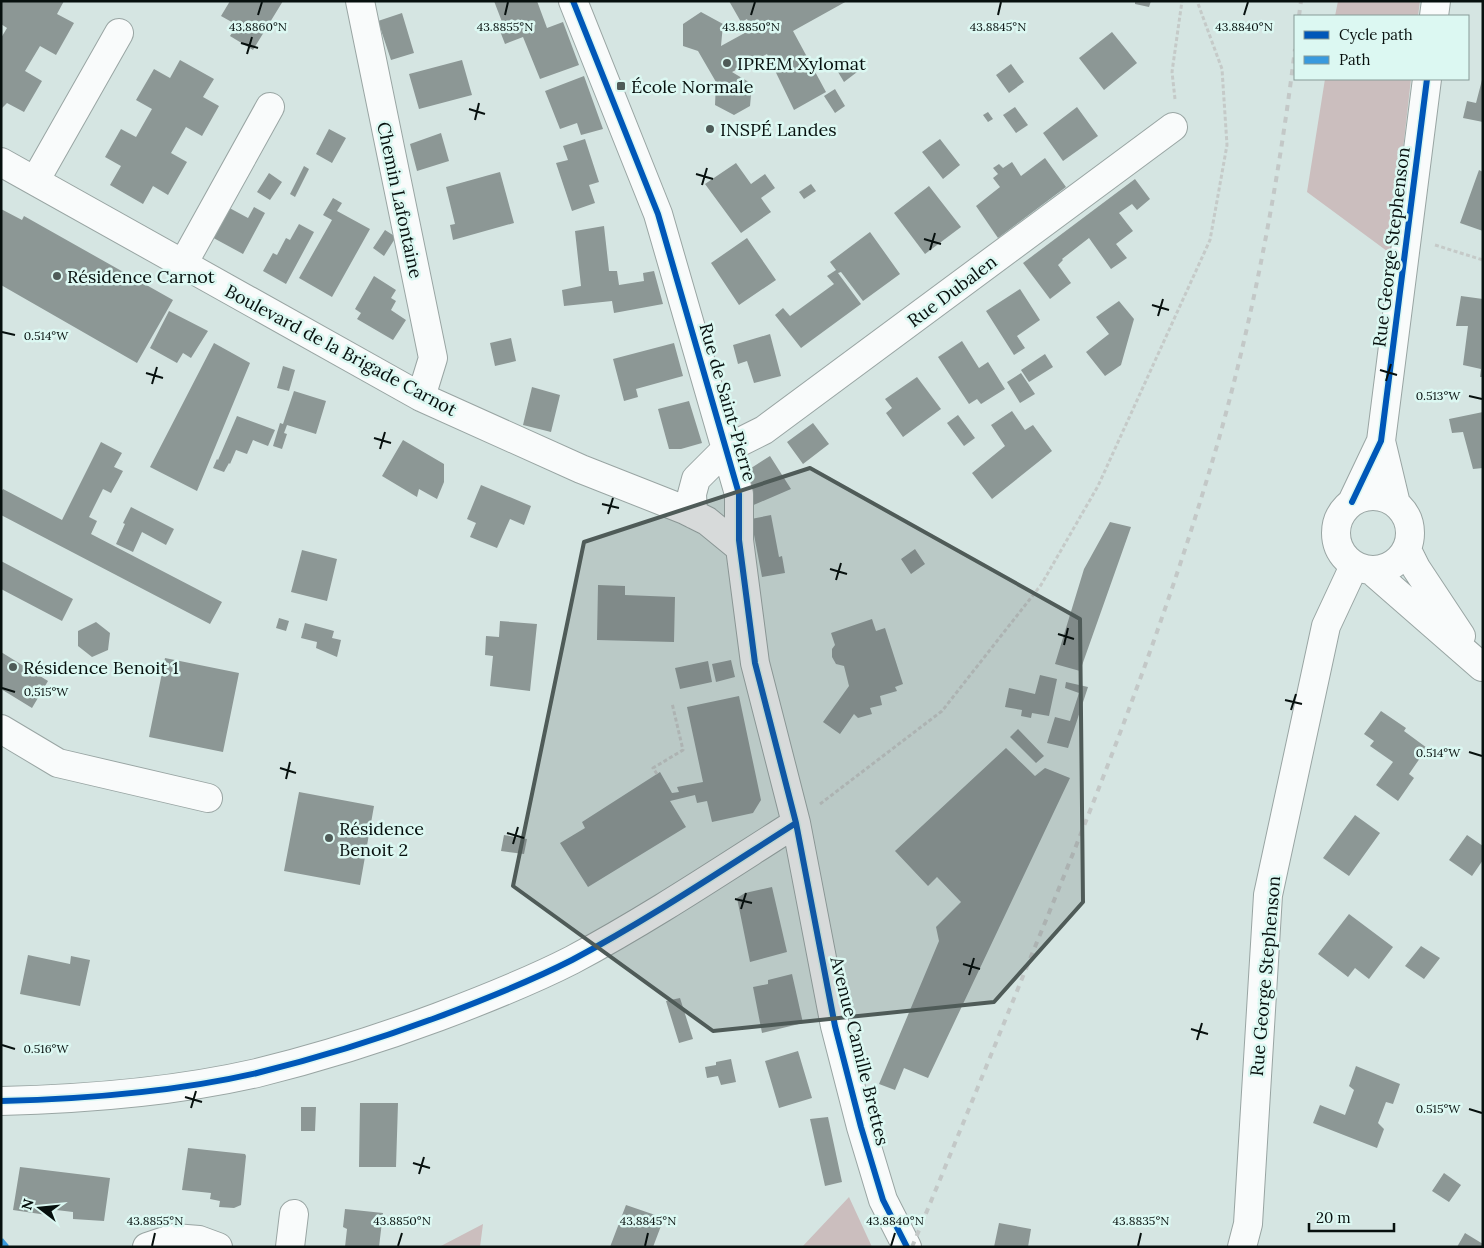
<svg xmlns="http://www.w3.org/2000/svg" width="1484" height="1248" font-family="Lora,serif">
<rect width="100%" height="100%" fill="#d5e5e2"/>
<path fill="#cbbebe" d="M1338,1h82l-2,15h-83z
M1325,79h86l-20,175 -84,-62z
M849,1197l23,50h-71h1z
M483,1224l-3,23h-41z"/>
<path fill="#8c9795" d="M1,1h63l-7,13 17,9 -18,32 -16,-9 -15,25 17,10 -18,31 -17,-9 -6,6v-71l6,-10 -6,-4z
M230,1h53l-30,49 -23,-14 7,-11 -16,-9z
M494,1h43l10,27 16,-6 16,43 -39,14 -17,-42 -18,7 -5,-13 19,-7 -2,-2 -13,5z
M729,1h118l-54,30 33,61 -32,18 -27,-56 -35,18 20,12 -2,22 -16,9 -19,-10 1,-23 -18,-31 -15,-5v-22l18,-12 22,12 -2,22 31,-17 -5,-10 -6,3z
M1135,1h16l-2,6 -14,-3z
M402,13l12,40 -23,7 -13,-39z
M1112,32l25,31 -33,27 -25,-32z
M180,60l34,19 -11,18 16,9 -17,30 -16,-9 -15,26 16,9 -19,33 -15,-9 -10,18 -33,-19 11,-19 -16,-9 16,-28 15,8 16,-28 -16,-9 18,-31 16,9z
M462,60l10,35 -53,14 -10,-35z
M855,60l6,9 -17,13 -6,-10z
M1011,64l13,18 -15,11 -13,-18z
M584,76l19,53 -22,6 -4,-12 -17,6 -15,-38z
M1482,80l1,42 -20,-4 4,-17 9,2z
M835,89l10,17 -10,7 -11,-17z
M1015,107l13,18 -12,8 -13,-18z
M1077,107l21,29 -35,25 -20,-28z
M988,112l5,7 -5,3 -5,-7z
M329,129l17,9 -14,25 -16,-9z
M441,133l8,28 -32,10 -7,-27z
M585,139l14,43 -10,3 6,18 -23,8 -16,-48 12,-3 -5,-14z
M940,139l20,26 -17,14 -21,-27z
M1045,158l21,29 -68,51 -22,-32 24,-19 -7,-9 5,-4 -5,-6 6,-4 4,4 9,-6 9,14z
M736,163l15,21 14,-10 10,14 -14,10 10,14 -30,21 -36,-49z
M304,166l5,3 -14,28 -5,-3z
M1479,170l4,2v59l-23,-8z
M500,172l14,51 -61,17 -3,-15 5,-1 -9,-37z
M269,173l13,9 -12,18 -13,-8z
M1135,179l15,20 -13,11 -5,-6 -13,9 14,18 -17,13 11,14 -16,11 -22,-31 -27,21 1,1 -5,5 13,18 -21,16 -27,-36z
M811,184l5,7 -12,8 -5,-7z
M929,186l32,41 -36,27 -31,-41z
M333,198l9,5 -5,8 33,18 -38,68 -33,-19 33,-58 -9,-5z
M224,205l24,13 6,-11 11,6 -22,41 -35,-19z
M1,209l21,11 2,-4 149,84 -36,63 -136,-78z
M299,224l15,8 -28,52 -23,-13 10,-18 4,2 9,-17 4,2z
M604,226l5,45h8l2,14 25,-4 -1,-8 11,-2 9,33 -49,9 -2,-12 -48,5 -2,-16 19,-4 -6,-55z
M385,230l11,7 -12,19 -11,-8z
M870,232l30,42 -37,27 -22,-29 -3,1 23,31 -60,44 -26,-33 8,-7 7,8 44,-32 -7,-8 9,-6 -6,-8z
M747,238l29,42 -37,25 -28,-42z
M374,276l22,14 -5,8 5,3 -5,9 15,10 -13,20 -36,-21 4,-6 -6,-4z
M1020,289l20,31 -23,16 8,12 -11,7 -28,-44z
M1461,296l22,3v78h-3l1,-8 -18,-4 5,-39h-12z
M1119,301l15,18 -13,46 -16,11 -19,-24 23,-18 -13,-17z
M169,311l39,20 -17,27 -8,-5 -6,10 -27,-15z
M770,334l11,42 -27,7 -7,-22 -9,3 -5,-19z
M511,338l5,23 -21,5 -5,-23z
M962,341l17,27 9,-6 17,27 -24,15 -4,-5 -8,5 -31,-47z
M214,343l36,20 -53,128 -47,-24z
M674,343l9,33 -47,13 2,8 -14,4 -11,-42z
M1045,354l8,13 -24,15 -8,-12z
M283,366l12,4 -6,21 -12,-3z
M1021,373l14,21 -15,9 -13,-21z
M917,377l24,32 -38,28 -17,-24 6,-5 -7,-9z
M532,387l28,8 -9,37 -28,-7z
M294,391l32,10 -10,33 -29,-9 -3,8 3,1 -5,15 -9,-3 7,-23 3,1z
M689,401l13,42 -21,6h-12l-11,-40z
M1012,411l13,19 8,-5 19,26 -60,48 -20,-26 33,-27 -14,-21z
M1483,412v56l-10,1 -10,-37 -11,1 -3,-14z
M958,415l17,23 -11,8 -17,-23z
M237,416l38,14 -7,16 -15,-6 -6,14 -11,-4 -6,14 -1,-1 -5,9 -11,-4 4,-9 1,1z
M813,423l16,21 -26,20 -16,-22z
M403,440l41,24v18l-7,17 -18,-10 -2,8 -35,-21z
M101,442l21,11 -8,14 9,4 -12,22 -8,-4 -14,28 8,4 -6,13 131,68 -12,22 -209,-109v-23l2,-3 59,31z
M770,456l21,33 -42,18 -4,-35z
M481,485l50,21 -7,19 -14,-6 -13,29 -27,-11 6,-14 -9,-4z
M131,507l43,22 -8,16 -24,-13 -9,20 -17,-8 9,-20 -2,-1z
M771,515l8,42 3,-1 3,17 -23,4 -11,-58z
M1110,522l21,5 -51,144 -25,-7 29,-95z
M915,549l10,15 -14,10 -10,-15z
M302,550l35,9 -10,42 -36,-9z
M1,561l72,38 -11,22 -61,-32z
M598,585l27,1v9l50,2 -1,45 -77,-2z
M279,618l10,3 -3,10 -10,-3z
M872,619l4,12 9,-3 18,56 -8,3 2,4 -17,5 2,9 -12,3 2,6 -14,4 -4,-4 -14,20 -17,-12 26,-36 -5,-20 -8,-2 -4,-7v-8l3,-4 -4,-12z
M500,621l37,3 -7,67 -40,-5 3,-30 -8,-1 1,-19 13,1z
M96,622l14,11 -2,17 -16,7 -14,-11v-15z
M305,623l29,8 -2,7 9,2 -4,17 -21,-9 1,-6 -16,-4z
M1,652l47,29 -16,27 -31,-19z
M165,658l74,15 -16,79 -74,-15z
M731,660l4,17 -19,5 -4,-18z
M708,661l4,21 -32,7 -5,-21z
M1040,675l17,4 -8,37 -17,-3 -1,5 -10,-2 1,-6 -17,-3 4,-19 26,6z
M1066,682l22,5 -20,61 -21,-5 8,-26 15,4 9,-28 -14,-5z
M739,696l22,104 -8,13 -41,9 -5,-21 -10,2 -2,-8 -25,6 16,26 -98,60 -28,-44 25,-15 -3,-6 78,-50 12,21 7,-1 -2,-5 26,-5 -16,-75z
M1381,711l25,17 -2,3 23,17 -18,26 5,4 -16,23 -22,-16 17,-23 -23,-16 4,-5 -10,-7z
M1018,729l26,27 -8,7 -26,-26z
M1006,748l29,28 10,-8 25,10 -142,300 -24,-10 -9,22 -16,-6 60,-143 -3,-14 25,-25 -24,-25 -9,9 -33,-35z
M299,792l75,14 -14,79 -76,-14z
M1355,815l25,18 -31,43 -26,-18z
M504,835l23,4 -3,15 -23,-3z
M1467,835l16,11v14l-11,16 -23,-16z
M772,887l15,65 -37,10 -13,-64 8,-5z
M1349,914l44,33 -24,32 -14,-11 -7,9 -30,-23z
M1421,946l19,12 -16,21 -19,-13z
M28,955l42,9 1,-8 19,4 -10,46 -60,-12z
M792,974l11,49 -41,10 -9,-46 15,-3v-4z
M680,998l13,41 -14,4 -13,-42z
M798,1051l14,47 -33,10 -14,-47z
M731,1059l5,23 -15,3 -3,-9 -11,2 -2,-11 11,-2v-3z
M1356,1066l44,18 -7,20 -7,-2 -8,21 6,6 -7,19 -64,-25 7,-18 25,10 9,-25 -5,-4z
M360,1103h38l-2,64h-37z
M301,1107h15l-1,24h-14z
M828,1117l14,65 -17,4 -15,-67z
M188,1148l57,6 1,2 -5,49 -7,3 -15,-1 1,-6 -10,-2 1,-6 -29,-3z
M20,1167l90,11 -6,43 -31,-2v-7l-25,-3 -1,6 -34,-5z
M1444,1173l17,12 -12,17 -17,-11z
M626,1205l38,13 -11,29h-43z
M345,1209l38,4 -4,34h-34l2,-18 -4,-2z
M999,1223l32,6 -3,18h-34z
M1465,1233l18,11v3h-26z"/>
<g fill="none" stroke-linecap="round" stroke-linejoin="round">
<g stroke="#99a5a3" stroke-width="30">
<path id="minor" d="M360,1l73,357 -12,39
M573,1l85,213 81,280v46l16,123 41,160 39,203 26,101 22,73 24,47
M1434,16l2,-15
M1,162l420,235 160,72 104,41 22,11 33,27
M35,181l84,-148
M183,264l87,-157
M1381,441l15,63
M1336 533a37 37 0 1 1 74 0a37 37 0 1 1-74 0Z
M1352,502l29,-61 46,-362
M693,514l-1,-20 4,-15 30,-30 38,-19 409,-303
M1407,550l9,18 45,68
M1372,571l110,96
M1,729l57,34 150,35
M1,1101c86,-2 173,-9 256,-28 61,-15 122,-34 181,-56 45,-17 91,-35 134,-57 77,-41 150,-90 224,-137
M147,1247l27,-9 25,2 19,7
M290,1247l4,-33
M1242,1247l6,-23 20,-329 58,-269 28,-60"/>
</g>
<path stroke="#c5cac8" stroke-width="3" stroke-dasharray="4 2.5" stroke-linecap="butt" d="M1175,99l-3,-27 10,-71
M1435,245l48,15
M657,774l-4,-6 30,-18 -11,-47
M820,804l122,-93 99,-126 57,-99 112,-246 17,-95 -5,-76 -25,-68"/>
<use href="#minor" stroke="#f9fbfb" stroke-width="28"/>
<path stroke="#c3c8c7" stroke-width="4" stroke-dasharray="6 6" stroke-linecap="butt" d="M1299,16l2,-15
M912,1247c40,-96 79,-192 118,-288 71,-172 139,-345 190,-524 35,-126 59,-256 75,-386"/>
<path stroke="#399ade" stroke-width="5" stroke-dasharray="10 5" stroke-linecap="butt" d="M1,1240l6,7"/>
<g stroke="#dcf8f2" stroke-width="9">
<path id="cycleway" d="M573,1l85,213 81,280v46l16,123 41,160 39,203 26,101 22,73 24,47
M1352,502l29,-61 46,-362
M1,1101c86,-2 173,-9 256,-28 61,-15 122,-34 181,-56 45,-17 91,-35 134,-57 77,-41 150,-90 224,-137"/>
</g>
<use href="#cycleway" stroke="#0057b8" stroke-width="6"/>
</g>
<path fill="#4f5b58" fill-opacity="0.2" stroke="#4f5b58" stroke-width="4" stroke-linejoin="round" d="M810,468l270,151 3,283 -89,100 -281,29 -200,-145 71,-344z"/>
<path fill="none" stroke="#07100e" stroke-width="2" d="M258,15l4,-13M505,15l3,-13M751,15l4,-13M998,15l3,-13M1244,15l4,-13M241,43l17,5M247,54l5,-17M469,109l16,5M475,120l4,-17M696,174l17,5M702,185l5,-17M924,239l17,5M930,250l5,-17M1152,305l17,5M1158,316l5,-17M2,332l13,3M1380,370l17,5M146,373l17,5M1386,381l5,-17M152,384l5,-17M1469,396l13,3M374,438l17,5M380,449l5,-17M602,504l17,4M608,514l5,-16M830,569l17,5M836,580l5,-17M1058,634l16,5M1064,645l4,-17M2,688l13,4M1285,700l17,4M1291,710l5,-16M1469,752l13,4M280,768l16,5M286,779l4,-17M507,833l17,5M513,844l5,-17M735,899l17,4M741,909l5,-16M963,964l17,5M969,975l5,-17M1191,1029l17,5M1197,1040l5,-17M2,1045l13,4M185,1097l17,5M191,1108l5,-17M1469,1109l13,4M413,1163l17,5M419,1174l5,-17M152,1246l3,-13M398,1246l4,-13M645,1246l3,-13M891,1246l4,-13M1138,1246l3,-13"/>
<g fill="#4f5b58" stroke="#dcf8f2" stroke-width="2">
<circle cx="727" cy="63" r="5"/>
<rect x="616" y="81" width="10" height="10" rx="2.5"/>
<circle cx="710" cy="129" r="5"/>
<circle cx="57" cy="276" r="5"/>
<circle cx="13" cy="667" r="5"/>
<circle cx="329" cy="838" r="5"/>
</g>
<g text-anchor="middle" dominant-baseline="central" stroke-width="5" stroke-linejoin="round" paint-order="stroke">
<g font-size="18" fill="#07100e" stroke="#dcf8f2" text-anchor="start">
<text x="737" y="63">IPREM Xylomat</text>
<text x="631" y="86">École Normale</text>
<text x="720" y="129">INSPÉ Landes</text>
<text x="67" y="276">Résidence Carnot</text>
<text x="23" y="667">Résidence Benoit 1</text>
<text x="339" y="828">Résidence<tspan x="339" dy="21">Benoit 2</tspan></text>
</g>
<g font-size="18" fill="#07100e" stroke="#dcf8f2">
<text transform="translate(400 200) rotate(78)">Chemin Lafontaine</text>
<text transform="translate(1391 247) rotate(-83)">Rue George Stephenson</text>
<text transform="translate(952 291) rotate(-37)">Rue Dubalen</text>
<text transform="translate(341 350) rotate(28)">Boulevard de la Brigade Carnot</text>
<text transform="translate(728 402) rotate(74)">Rue de Saint-Pierre</text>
<text transform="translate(1265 976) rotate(-85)">Rue George Stephenson</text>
<text transform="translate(860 1051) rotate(76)">Avenue Camille Brettes</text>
</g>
</g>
<g font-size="12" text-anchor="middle" fill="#07100e" stroke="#dcf8f2" stroke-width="5" stroke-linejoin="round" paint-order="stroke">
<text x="258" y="31">43.8860°N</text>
<text x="505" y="31">43.8855°N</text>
<text x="751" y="31">43.8850°N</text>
<text x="998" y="31">43.8845°N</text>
<text x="1244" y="31">43.8840°N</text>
<text x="46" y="340">0.514°W</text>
<text x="1438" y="400">0.513°W</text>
<text x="46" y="696">0.515°W</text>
<text x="1438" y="757">0.514°W</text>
<text x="46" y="1053">0.516°W</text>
<text x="1438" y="1113">0.515°W</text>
<text x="155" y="1225">43.8855°N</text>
<text x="402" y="1225">43.8850°N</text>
<text x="648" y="1225">43.8845°N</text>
<text x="895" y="1225">43.8840°N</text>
<text x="1141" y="1225">43.8835°N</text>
</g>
<rect width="1484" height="1248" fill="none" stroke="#07100e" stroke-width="5"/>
<rect x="1294" y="15" width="175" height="65" fill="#dcf8f2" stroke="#879b97"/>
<rect x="1304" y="31" width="25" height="8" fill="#0057b8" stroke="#879b97"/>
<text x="1339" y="40" font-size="15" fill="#07100e">Cycle path</text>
<rect x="1304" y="56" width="25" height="8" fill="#399ade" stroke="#879b97"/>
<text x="1339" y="65" font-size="15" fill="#07100e">Path</text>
<g transform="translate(40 1208) rotate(286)" stroke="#dcf8f2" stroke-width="4" paint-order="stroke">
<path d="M0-4L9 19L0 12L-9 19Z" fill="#07100e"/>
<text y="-8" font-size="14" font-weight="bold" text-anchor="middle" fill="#07100e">N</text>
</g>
<path d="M1309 1223v8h85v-8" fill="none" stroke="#07100e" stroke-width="2.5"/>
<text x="1316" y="1223" font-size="15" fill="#07100e" stroke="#dcf8f2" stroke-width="4" paint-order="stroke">20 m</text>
</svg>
